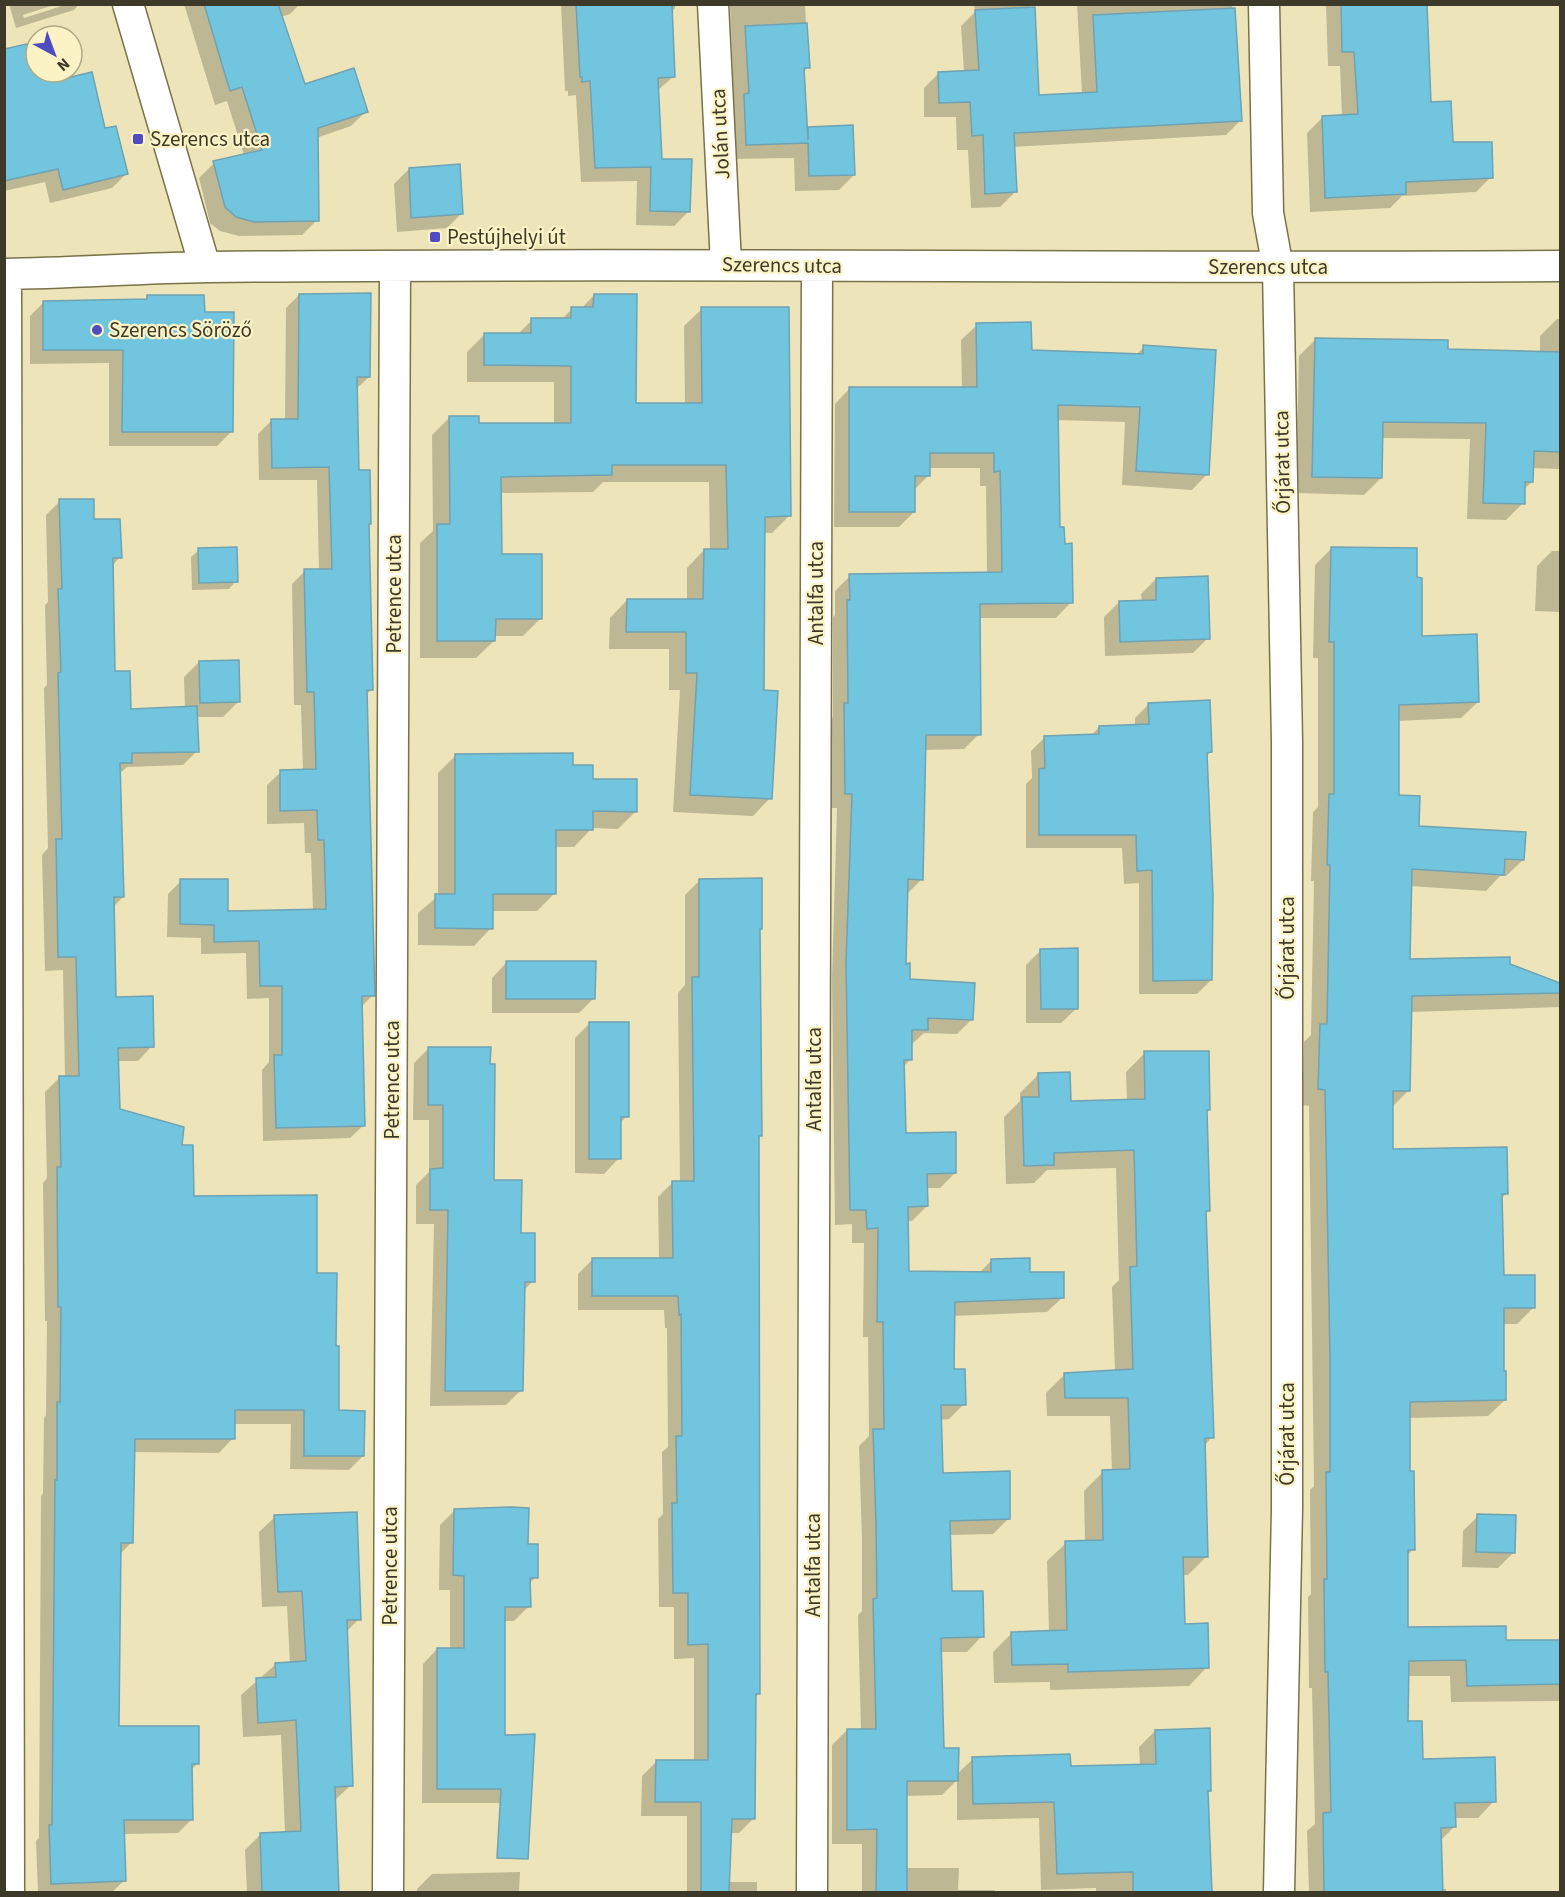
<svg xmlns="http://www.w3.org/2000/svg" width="1565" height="1897" font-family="'Source Sans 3',sans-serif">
<rect width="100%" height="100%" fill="#ede5b9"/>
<path fill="#0003" d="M9,4h48l-34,11 1,3 44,-14h11l-5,6 -58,18z
M184,4h116l-10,10 -9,3 23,69 62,25 -15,15 -35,12 1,82 -15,15 -63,1 -19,-5 -10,-8 -11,-45 15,-15 30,-8 -17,-54 -12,4z
M561,4h114v4l-4,4 3,64 -17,15 3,70 29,50 -15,15 -38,-1 1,-44 -56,1 -5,-87 -8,1v-5h-3z
M730,4h75l3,63 -5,6 3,58 3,-2 45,46 -15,15 -44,1 -1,-33 -62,1 -2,-49 4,-4z
M974,4h56l8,92 44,-2 -5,-90h155l9,116 -15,15 -213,12 2,45 -15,15 -29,1 -3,-58h-11l-1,-33h-32v-29l15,-15 25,-1 -3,-46 14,-14z
M1326,4h100l3,100 22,40 40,33 -15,15 -74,4 -12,12 -80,4 -3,-79 15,-15 20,-1 -2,-51h-12z
M36,44v28h28l1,8 39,50 22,44 -14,14 -62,15 -5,-21 -41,9v-141z
M409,169l53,44 -15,15 -50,4 -3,-48z
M299,295l70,82 -14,13 2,82 13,51 -2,2 3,165 -5,5 7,300 -12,12 3,118 -14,13 -87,3 -1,-71 7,-8v-64l-22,1 -1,-46 -45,1v-16l-34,-1 1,-43 13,-13 46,31 86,-1 -2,-58h-6l-1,-30 -37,1v-39l14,-13 22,-1 -2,-66h-7l-2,-121 13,-13h14l-2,-91h-58l-1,-46 13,-13h14l1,-113z
M594,295l41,110 50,-1 -1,-78 18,-17 87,207 -17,17h-9l-1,158 8,107 -17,18 -80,-4 7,-122h-11v-41h-60l1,-31 17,-18h60v-32l17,-18h6l-1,-68h-106l-10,10 -93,1 1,63 40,62 -18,18h-29v5l-18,17h-56v-115l13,-12 -1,-96 17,-17 29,7h76v-43h-87v-30l18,-18 32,1 15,-15h29l11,-11h9z
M148,297l55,17 28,118 -14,14h-108v-83l-79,1v-48l14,-14 100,-1z
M1557,319h3v150l-28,-1v14l-9,8v13l-17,17 -39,-1 3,-80 -88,-1 -1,40 -17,17 -68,-2 3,-137 16,-16 131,11 94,2v-17z
M977,325l53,27 106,3 8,-8 63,127 -15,16 -70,-5 3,-63 -69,-2 3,109 12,73 -15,16h-78l1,116 -15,15 -40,1 -2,129 -16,16 -2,70 5,16 63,38 -15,15 -33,-1 -12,11 -1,15 -8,8 1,68 51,38 -15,15h-14l1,18 -15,15h-5v52h72l12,-12 38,13 34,23 -16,15 -94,4 -1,55 12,33 -15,15 -9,1 1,55 67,44 -15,15 -44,1 1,58 32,43 -15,16h-27l2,98 15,24 16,-15 96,8 71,-1 -1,-19 16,-16 55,59 -3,4 3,98h-114v-4l-55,2 -2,-72 -82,2v-40l-15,15 -37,1v72h54l-1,22h37v2h-133v-48h-30v-99l15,-15h14l-3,-115 4,-4v-72l-3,-93 10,-10 -1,-99h-5l1,-94h-12v-19l-17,1 -3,-246 5,-171h-7v-88l3,-3v-100l2,-2v-24l15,-15 137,-2 -1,-88h-6v-18h-52v8l-14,14v22l-15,15h-65l1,-123 15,-16 112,1 -1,-49z
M60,501l33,20 27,36 -8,9 2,107 15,37 56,-2 -1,-31 15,-15 39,40 -15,15h-27l1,34 -14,14 -56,2 -8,7 4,123 -10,10 2,91 37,48 -14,15h-21l1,49 62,37 13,51 123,77 19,73 3,64 25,44 -14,14 -59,-1 1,-45h-58v14l-14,15 -86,-1 -2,91 -12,12 -1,172 79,37 -6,6 1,49 -14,14 -55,1 2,46 -13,12h-74l-2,-51 3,-3 2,-342 2,-3 1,-75 2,-3 1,-94h-2l-2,-138 4,-5 -2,-86 14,-14h6l-2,-108 -18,1 -3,-116 6,-7 -4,-160 3,-3 -2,-80 3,-3 -2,-87z
M1331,549l84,30 5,59 58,64 -17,16 -64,3v76l21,30 105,33 -17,16h-6l-14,15 -76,-5 -2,74 101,5 51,20v22l-149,5 -2,78 -17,17v43l115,43 -6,6 1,77 32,31 -17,17h-15l3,76 -17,16 -80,2 1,54 4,77 -6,7v72l98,14 55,-1v60l-109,1 -1,-26h-43l-1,46 16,38 72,41 -16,17h-24v9l-14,14 1,48h5v3h-137l-2,-61 8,-7 -3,-136h-3l-1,-91 3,-3 -1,-104 4,-4 -5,-380 -7,-1 2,-63 7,-7 3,-154h-3l2,-69 5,-5v-149h-5l2,-93z
M199,550l37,31 -7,8 -37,1 -1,-33z
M1552,551h8v61l-25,-1 2,-45z
M1156,579l52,59 -15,15 -88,3 -1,-39 15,-15h23l-1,-8z
M1149,704l61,48 -4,4 5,224 -14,14h-58v-111l-15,1 -2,-36h-96v-64l6,-6 -1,-27 14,-14 46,-1 8,-9 36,-1v-8z
M456,755l116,12 64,44 -18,18 -26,-1 -18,19h-20l1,46 -18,18h-46v17l-17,18 -56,-1v-32l20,-17v-123z
M700,880l61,48 -3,3 2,204 -2,3 1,555 -4,5 -1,120 -15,15h-9l-2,49h29v10h-70v-76h-46l1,-40 14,-14 38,-1v-103l-20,1v-52h-15l-1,-88 5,-5 -1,-62 6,-5 -1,-119h-2l-1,-18h-86v-36l15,-15h66l-1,-62 15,-15h7l-2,-189 7,-8v-90z
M1041,950l36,58 -16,15h-35v-58z
M507,962l87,36 -15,15h-87v-35z
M590,1023l37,93 -8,8v34l-15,16 -29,-1v-135z
M429,1048l91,187 13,46 -10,10 -2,99 -15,15 -76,1 4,-182h-18v-39l13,-13v-52h-16l1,-57z
M1145,1053l64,57 -3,3 2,98 -3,3 7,223 -8,9 3,110 -19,19h-6l2,50 23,42 -18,19 -139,4v-8l-56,1 -1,-31 19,-19 37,-1 -2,-71 19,-18 19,-1 -1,-51 19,-19h9l-2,-56h-63l-1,-23 19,-19 50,-2 -3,-85 7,-7 -3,-112 -69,2 -13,13 -28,1 -2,-67 16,-16v-8l19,-19 30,28 58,-1 -1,-29z
M455,1510l71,36 10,31 -7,7v22l-15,15h-10l-1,115 3,67h-84l1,-139 14,-15h13v-59h-11l1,-65z
M1478,1516l35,37 -15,15 -36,-1 1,-36z
M275,1517l84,102 -13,13 5,153 -17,16 4,91h-91l-2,-42 16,-16 24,-1 -4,-98 -38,2 -2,-42 35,-31h14l-3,-58 -25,1 -3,-75z
M520,1872l-1,20h-102v-3l15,-15z"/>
<path fill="#72c5de" stroke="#6fa2b2" stroke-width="1.5" d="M204,4h74l27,80 49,-16 14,44 -50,16 1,93 -65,1 -18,-5 -11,-10 -12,-46 49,-11 -20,-63 -12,4z
M576,4h96l3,73 -17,1 4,81h30l-2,53 -40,-1 1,-44 -56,1 -5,-87 -8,1v-5h-2z
M1341,4h86l4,98 20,-1 2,41h39l1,36 -87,4v12l-81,4 -3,-82 36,-2 -4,-62h-12z
M1035,7l4,88 58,-3 -4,-77 142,-7 7,113 -228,12 3,59 -32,2 -2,-59 -11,1 -2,-34 -31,1 -1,-31 41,-2 -4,-60z
M807,23l3,45h-6l4,72v-13l45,-2 2,50 -46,1 -1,-33 -62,2 -2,-51 5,-1 -4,-67z
M36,42v30h29l2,6 25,-6 13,56 11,-2 12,48 -65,16 -5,-21 -54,12v-132z
M460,164l3,50 -52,4 -2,-50z
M371,293l-1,84h-13l2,93h11l1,54h-2l4,166h-6l8,306h-13l3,130 -89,2 -2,-73h8v-69h-22l-1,-45 -45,1v-17l-34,-1v-45h48v32l98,-2 -2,-69h-6l-1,-30 -37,1v-41l36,-1 -2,-77h-7l-3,-123h28l-3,-102 -57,1 -1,-49h27l1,-125z
M594,294h43l-1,109h66l-1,-96h88l2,209 -26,1 -1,173 14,1 -6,108 -82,-4 7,-122h-11v-41h-60l1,-33h76l1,-50h24l-2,-84h-114v10l-111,2 1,77h40v65h-46l-1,22h-58v-117h13l-1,-108h30v7h92v-57l-87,-1v-32h47v-15h40v-11h22z
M147,295h57l1,17h29l-1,120h-111l1,-82h-80v-49l104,-2z
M1031,322l1,28 111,4v-9l73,5 -7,125 -73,-4 4,-64 -82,-2 2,122h4l1,17 7,-1 1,60 -93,1 1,131h-55l-3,145 -15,-1 -2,85 4,-1v16l65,4 -2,37 -45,-2v12h-16v30h-8l2,73 50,-1v41l-29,1 1,32 -20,1 1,64 82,1v-13l39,-1v14h34v26l-109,4 -1,67h11l1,36h-25l2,68 67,-2v48l-60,2 2,70h31l1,46 -43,1 3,110h15l-1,33h-51v112h-31l1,-64 -30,1v-101h29l-3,-130 4,-1 -1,-75 -3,-94h11l-1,-107h-6l1,-94 -11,1 -1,-19h-16l-4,-247 6,-169h-7l-1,-91h4l-1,-103h3l-1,-26 153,-2 -1,-65 -1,-36 -6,1v-19h-64v23h-15v36h-66v-125h128l-1,-64z
M1315,338l133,2v9l112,3v100l-26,-1 -1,31h-8v22l-42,-1 3,-80 -103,-1 -1,56 -70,-1z
M59,499h35v20h26l2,39h-9l2,113h15l1,38 66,-3 2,46 -67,1v10h-12l4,134h-10l2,100 37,-1 1,51 -36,1 2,61 64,18 -2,18h11l1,51 123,-1v78h20l-1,73h3v64l26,1 -1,45h-60v-46h-69v29h-100l-2,104h-12l-2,183h80v38h-7l1,56h-69l2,61 -75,3 -2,-59h3l3,-345h2v-78h3l1,-95h-3l-1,-140h4l-2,-91h20l-3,-119h-18l-2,-118h6l-4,-166 3,-1 -3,-83h4z
M237,547l1,35 -39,1 -1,-35z
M1331,547l86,1v29l5,1v58l55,-2 2,68 -80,3v90l21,1 -1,30 107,6 -2,28 -19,-1 -1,16 -92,-6 -2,90 100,-2v7l50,19v10l-148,3 -2,95h-17v58l114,-2 1,47h-6l2,81h31v33h-31v63h2v29l-96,2v69h4l1,79h-7v77l98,-1v14h54v44l-93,2 -1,-26 -57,1 -1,60h14l1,38 72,-2 1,45 -41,1 1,24 -15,1 2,65h-119l-1,-80 8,-1 -3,-140h-3l-1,-93h3l-1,-107h4v-116l-5,-266 -7,-1 2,-65h7l3,-159h-3l2,-71h5v-152h-5z
M1208,576l2,63 -90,3 -1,-41 37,-1v-22z
M239,660l1,42 -40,1 -1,-42z
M1210,700l2,52 -5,1 6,142 -1,85 -59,1 -1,-111 -15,1 -1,-36h-97v-66l6,-1 -1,-32 55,-2v-8l50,-2 -1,-21z
M573,753v12h20v14h44v33l-44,-1v19h-37v64h-63v35l-58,-1v-34h20v-140z
M762,878v51h-2l2,207h-3l1,558h-4l-1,125h-23l-3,74h-28v-91h-46l1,-42h52v-116l-20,1v-52h-15l-1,-90h5l-1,-67h6l-1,-122 -2,1 -1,-19h-86v-38h81l-1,-77h22l-2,-204h7v-98z
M1078,948v61h-37l-1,-60z
M506,961h90l-1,38h-89z
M589,1022h40v95h-8v42h-32z
M428,1047h63l-1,17h5l-1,116h28l-1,53h14v49h-10l-2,109h-78l3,-181h-18v-41l13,-1v-63h-15z
M1144,1051h65l1,59h-3l3,101h-4l8,227h-9l3,119h-25l2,67 23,-1 1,45 -141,4v-8l-56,1 -1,-33 56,-2 -2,-89 38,-1 -1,-70 28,-1 -2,-71h-63l-1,-25 69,-4 -3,-102 7,-1 -3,-116 -80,3v12l-30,1 -2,-69h17l-1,-24 32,-1 1,29 74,-2z
M512,1507l17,1 -1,36h10v34h-8l1,29h-26v128l30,-1 -7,125 -31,-1 4,-69h-64v-141h27v-72l-11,-1 1,-66z
M357,1512l4,108h-14l6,166 -18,1 4,106h-77l-2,-60 41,-2 -5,-111 -38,3 -2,-45 20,-1 -1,-14 31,-2 -4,-70 -24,1 -4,-77z
M1477,1514l39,1 -1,38 -39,-1z
M1210,1728l1,63h-3l4,102h-79v-21l-76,2 -3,-72 -81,2 -1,-47 98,-3 1,12 85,-2 -1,-34z"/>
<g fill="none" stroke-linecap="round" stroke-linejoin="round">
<g stroke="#7a7249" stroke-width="33">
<path id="street" d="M128,4l77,263
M713,4l13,260
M1264,4l4,209 10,55 9,474v767l-8,383
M4,274c68,-1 136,-6 204,-7 451,-5 902,2 1352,-1
M6,274l3,1618
M388,1892l7,-1625
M812,1892l5,-1626"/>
</g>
<use href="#street" stroke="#fff" stroke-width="30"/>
</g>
<g fill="#4f4bc1" stroke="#fbf3c6" stroke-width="2">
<rect x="132" y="133" width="12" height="12" rx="3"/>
<rect x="429" y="231" width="12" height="12" rx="3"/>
<circle cx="97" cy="330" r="6"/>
</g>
<g text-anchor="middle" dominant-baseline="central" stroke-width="4.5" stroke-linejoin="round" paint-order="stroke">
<g font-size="21" fill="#3e3a29" stroke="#fbf3c6">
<text transform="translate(720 134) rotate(-93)">Jolán utca</text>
<text transform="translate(782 265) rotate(1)">Szerencs utca</text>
<text x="1268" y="267">Szerencs utca</text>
<text transform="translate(1282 462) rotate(-91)">Őrjárat utca</text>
<text transform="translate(816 593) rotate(-90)">Antalfa utca</text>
<text transform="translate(394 594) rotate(-90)">Petrence utca</text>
<text transform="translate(1287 948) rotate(-90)">Őrjárat utca</text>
<text transform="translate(814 1079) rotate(-90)">Antalfa utca</text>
<text transform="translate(392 1080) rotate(-90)">Petrence utca</text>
<text transform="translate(1287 1434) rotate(-90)">Őrjárat utca</text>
<text transform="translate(813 1565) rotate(-90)">Antalfa utca</text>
<text transform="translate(390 1566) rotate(-90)">Petrence utca</text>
</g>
<g font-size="21" fill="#3e3a29" stroke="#fbf3c6" text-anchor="start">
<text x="150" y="139">Szerencs utca</text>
<text x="447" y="237">Pestújhelyi út</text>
<text x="109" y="330">Szerencs Söröző</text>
</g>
</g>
<rect width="1565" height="1897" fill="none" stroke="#3e3a29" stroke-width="12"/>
<g transform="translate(54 54) rotate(139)"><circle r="28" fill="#fbf3c6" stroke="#afa987" stroke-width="1.5"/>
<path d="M0-4.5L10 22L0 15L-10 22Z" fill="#4f4bc1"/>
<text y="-9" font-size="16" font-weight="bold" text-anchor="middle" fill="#3e3a29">N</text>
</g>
</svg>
